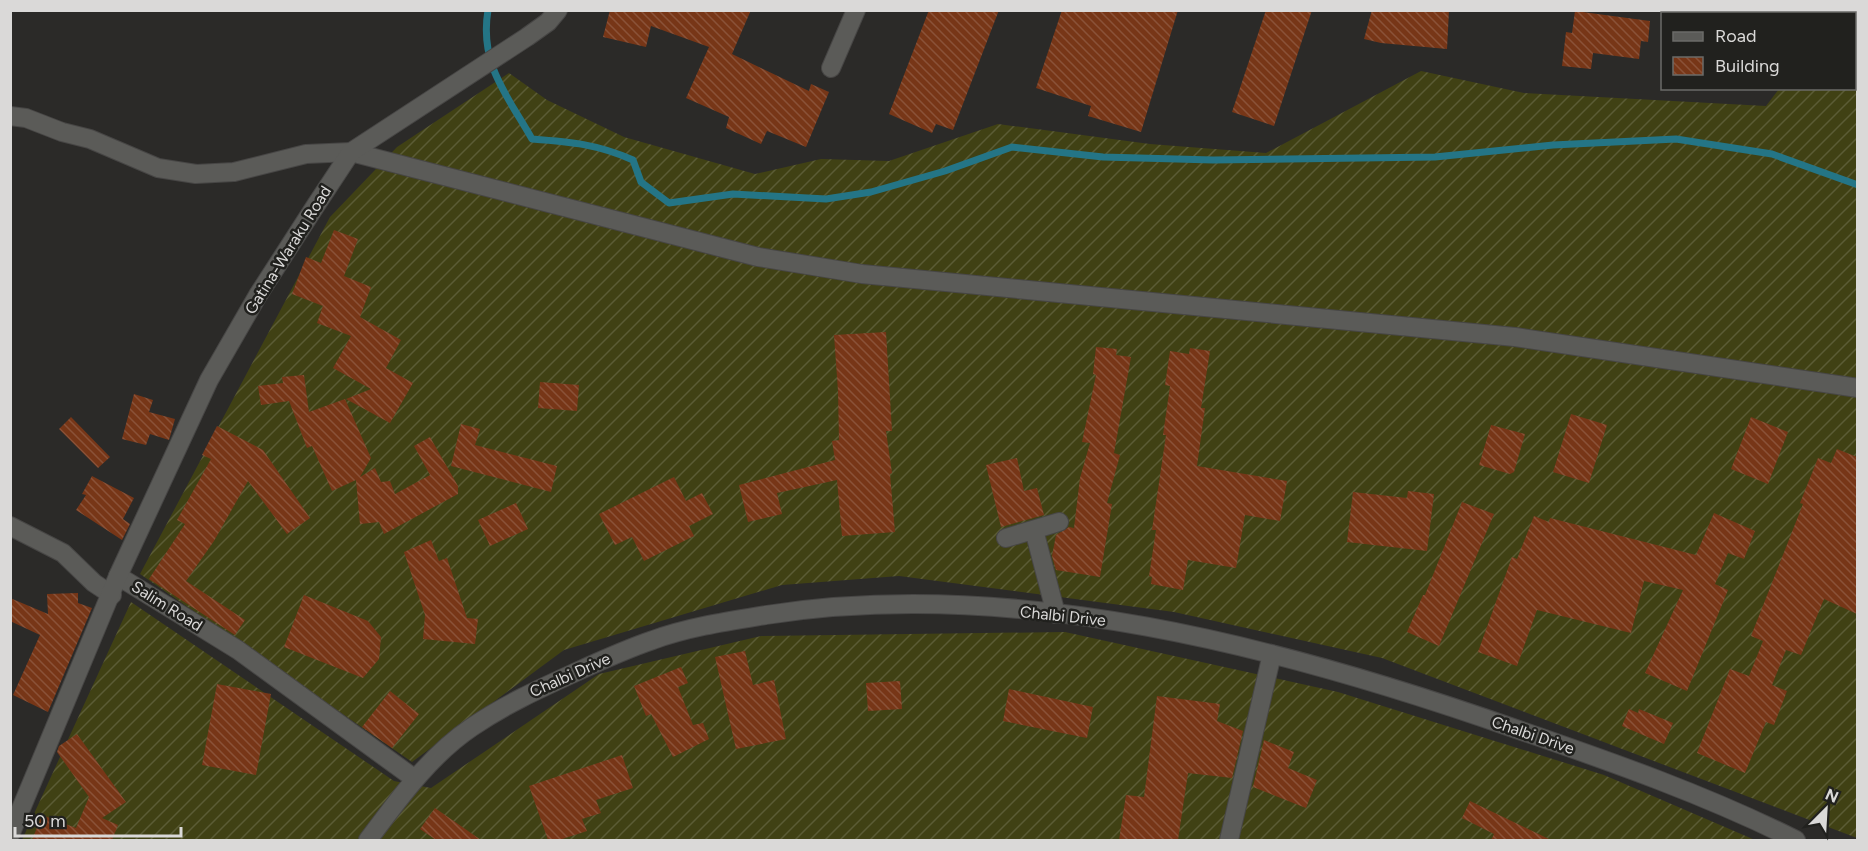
<svg xmlns="http://www.w3.org/2000/svg" width="1868" height="851" font-family="Figtree,sans-serif">
<defs>
<pattern id="garden-furrows" width="10" height="10" patternUnits="userSpaceOnUse" patternTransform="scale(1.5)"><rect width="10" height="10" fill="#404114"/><path d="M-1 1l2-2M0 10L10 0M9 11l2-2" fill="none" stroke="#5b5c35"/></pattern>
<pattern id="building-back-hatch" width="6" height="6" patternUnits="userSpaceOnUse" patternTransform="scale(1.5)"><rect width="6" height="6" fill="#773617"/><path d="M-1 5l2 2M0 0l6 6M5-1l2 2" fill="none" stroke="#8a5238"/></pattern>
</defs>
<rect width="100%" height="100%" fill="#2b2a28"/>
<path fill="url(#garden-furrows)" d="M1825,11h32v827l-475,-180 -208,-46 -275,-36 -117,9 -218,65 -152,112 -272,-188 190,-357 67,-70 112,-74 38,27 77,37 131,37 66,-15 68,2 109,-37 152,20 116,9 155,-82 103,22 242,13 13,-17 75,-1v-74l-31,-1z
M131,602l263,179 37,7 168,-114 162,-38 304,-4 273,60 266,83 151,65h-1733z"/>
<g fill="none" stroke-linecap="round" stroke-linejoin="round">
<path stroke="#247586" stroke-width="7" d="M488,10c-9,54 19,85 44,129 39,3 65,5 101,21l8,22 28,21 64,-9 93,5 45,-7 74,-21 67,-24 91,10 110,3 222,-3 118,-12 123,-6 96,15 86,31"/>
</g>
<path fill="url(#building-back-hatch)" d="M610,10h141l-19,44 77,37 2,-7 18,8 -23,55 -39,-16 -6,13 -35,-16 3,-11 -43,-19 23,-51 -58,-21 -5,21 -43,-10z
M929,10h70l-46,120 -17,-6 -4,9 -43,-19z
M1062,10h116l-37,122 -53,-16 3,-10 -55,-18z
M1266,10h46l-38,116 -42,-14z
M1372,10h77l-2,39 -66,-6 -17,-4z
M1575,11l75,10 -2,21 -7,-1 -2,18 -46,-6 -2,16 -29,-3 4,-34 6,1z
M334,230l24,9 -14,37 27,11 -11,30 41,23 -15,28 27,15 -23,40 -44,-24 25,-10 -38,-21 18,-32 -34,-13 6,-17 -31,-12 14,-37 15,6z
M886,332l6,99h-6l6,42 -2,1 5,58 -53,4 -5,-56 -60,13 5,21 -34,8 -9,-37 96,-25 -3,-19 7,-1 -1,-49 -4,-56z
M1096,347l21,2 -1,6 15,2 -17,96 6,2 -13,48 5,1 -12,73 -44,-7 -4,-14 4,-21 13,-8 5,1 6,-50 10,-35 -8,-1 14,-67 -3,-1z
M1190,348l20,3 -9,57h4l-8,58 90,15 -7,40 -35,-6 -9,53 -48,-8 -5,30 -32,-6 1,-7 -3,-1 7,-46h-4l14,-95h-3l7,-49 -5,-1 5,-34 19,3z
M304,375l5,37 36,-13 26,59 -11,19 15,-9 6,14 9,-1 5,13 35,-19 -16,-29 16,-9 28,49v8l-74,40 -5,-12 -19,2 -4,-44 -24,11 -20,-45 -5,2 -18,-47 -28,4 -3,-19 25,-3 -1,-6z
M540,382l39,3 -2,26 -39,-3z
M134,394l19,6 -4,12 26,7 -6,21 -19,-6 -4,11 -24,-6z
M1571,414l36,11 -18,58 -36,-11z
M71,417l39,40 -12,11 -39,-39z
M1751,417l37,15 -20,52 -37,-15z
M461,424l19,5 -5,16 82,21 -6,26 -100,-26z
M1491,425l34,9 -11,38 -4,2 -31,-9z
M217,426l46,24 47,68 -23,16 -39,-53 -34,60 -28,40 59,39 -10,15 -86,-56 36,-55 -8,-4 34,-61 -9,-4z
M1837,449l20,8v157l-33,-15 -23,56 -15,-5 -14,35 15,6 -13,34 -8,-3 -21,51 -48,-20 33,-84 19,7 14,-35 -12,-5 52,-132 -3,-1 18,-45 13,5z
M1017,458l7,33 13,-3 7,27 -43,12 -15,-62z
M92,476l42,22 -11,21 7,5 -8,16 -46,-30 10,-15 -4,-1z
M674,477l12,24 16,-8 11,21 -24,12 5,10 -50,25 -12,-24 -17,8 -16,-31z
M1408,491l26,3 -7,57 -80,-9 6,-50 54,6z
M1462,502l32,12 -55,132 -32,-14 16,-37h2z
M516,503l12,26 -38,17 -12,-26z
M1714,513l41,18 -11,28 -16,-6 -13,31 13,6 -41,101 -42,-18 38,-83 -39,-9 -13,52 -94,-23 -20,56 -39,-14 34,-95 5,2 17,-43 15,6 1,-4 146,37z
M431,540l8,21 8,-3 20,60 11,1 -3,25 -52,-5 2,-24 -21,-63z
M78,593v10l14,5 -44,104 -35,-17 27,-60 -30,-14v-23l38,16 -1,-20z
M304,595l64,26 13,16 -2,22 -16,19 -79,-31z
M745,651l8,34 21,-5 12,59 -50,10 -21,-92z
M681,667l7,16 -10,4 15,38 10,-2 6,16 -36,18 -22,-43 -5,2 -12,-30z
M900,681l2,28 -34,2 -2,-28z
M217,684l54,10 -15,81 -54,-10z
M1009,689l84,18 -6,31 -84,-17z
M390,691l29,23 -27,34 -30,-21z
M1157,696l63,8 -3,17 26,10 -11,47 -44,-5 -10,67h-59l7,-45 18,2z
M1629,709l9,4 1,-4 34,14 -9,21 -42,-18z
M77,734l49,68 -24,16 16,7 -6,15h-80l10,-25 34,13 13,-31 -32,-45 2,-6z
M1264,740l30,12 -6,16 29,12 -11,28 -53,-21z
M622,755l11,33 -37,12 5,13 -19,6 5,12 -28,9h-11l-19,-54z
M1470,801l81,39h-60l3,-6 -32,-16z
M435,808l46,32h-45l-16,-11z"/>
<g fill="none" stroke-linecap="round" stroke-linejoin="round">
<g stroke="#474645" stroke-width="20">
<path id="street" d="M831,68l25,-58
M10,116l16,2 36,14 28,7 68,29 38,6 38,-2 72,-18 45,-2 407,105 104,17 653,63 343,51
M10,526l53,27 31,30 18,12
M1034,530l22,84
M1006,538l53,-16
M118,576l120,74 177,129
M368,840c30,-40 61,-84 104,-113 32,-22 67,-38 102,-54 26,-12 52,-24 79,-33 35,-13 76,-19 113,-25 250,-39 516,32 750,114 96,33 190,66 280,111
M1229,840l43,-186"/>
</g>
<g stroke="#474645" stroke-width="20">
<path id="secondary" d="M10,835l108,-259 91,-196 49,-85 58,-90 35,-53 176,-115 21,-15 10,-12"/>
</g>
<use href="#street" stroke="#5b5b58" stroke-width="18"/>
<use href="#secondary" stroke="#5b5b58" stroke-width="18"/>
</g>
<g text-anchor="middle" dominant-baseline="central" stroke-width="5" stroke-linejoin="round" paint-order="stroke">
<g font-size="16" fill="#dad9d8" stroke="#21211e">
<text transform="translate(288 250) rotate(-58)">Gatina-Waraku Road</text>
<text transform="translate(167 606) rotate(32)">Salim Road</text>
<text transform="translate(1063 616) rotate(6)">Chalbi Drive</text>
<text transform="translate(570 675) rotate(-24)">Chalbi Drive</text>
<text transform="translate(1533 735) rotate(19)">Chalbi Drive</text>
</g>
</g>
<rect width="1868" height="851" fill="none" stroke="#dad9d8" stroke-width="24"/>
<rect x="1661" y="12" width="195" height="78" fill="#21211e" stroke="#6b6b68" stroke-width="1.5"/>
<rect x="1673" y="32" width="30" height="9" fill="#5b5b58" stroke="#6b6b68" stroke-width="1.5"/>
<text x="1715" y="42" font-size="18" fill="#dad9d8">Road</text>
<rect x="1673" y="57" width="30" height="18" fill="url(#building-back-hatch)" stroke="#6b6b68" stroke-width="1.5"/>
<text x="1715" y="72" font-size="18" fill="#dad9d8">Building</text>
<g transform="translate(1826 809) rotate(24)" stroke="#21211e" stroke-width="4.5" paint-order="stroke">
<path d="M0-4.5L10 22L0 15L-10 22Z" fill="#dad9d8"/>
<text y="-9" font-size="16" font-weight="bold" text-anchor="middle" fill="#dad9d8">N</text>
</g>
<path d="M15 827v9h166v-9" fill="none" stroke="#dad9d8" stroke-width="3"/>
<text x="24" y="827" font-size="18" fill="#dad9d8" stroke="#21211e" stroke-width="4.5" paint-order="stroke">50 m</text>
</svg>
